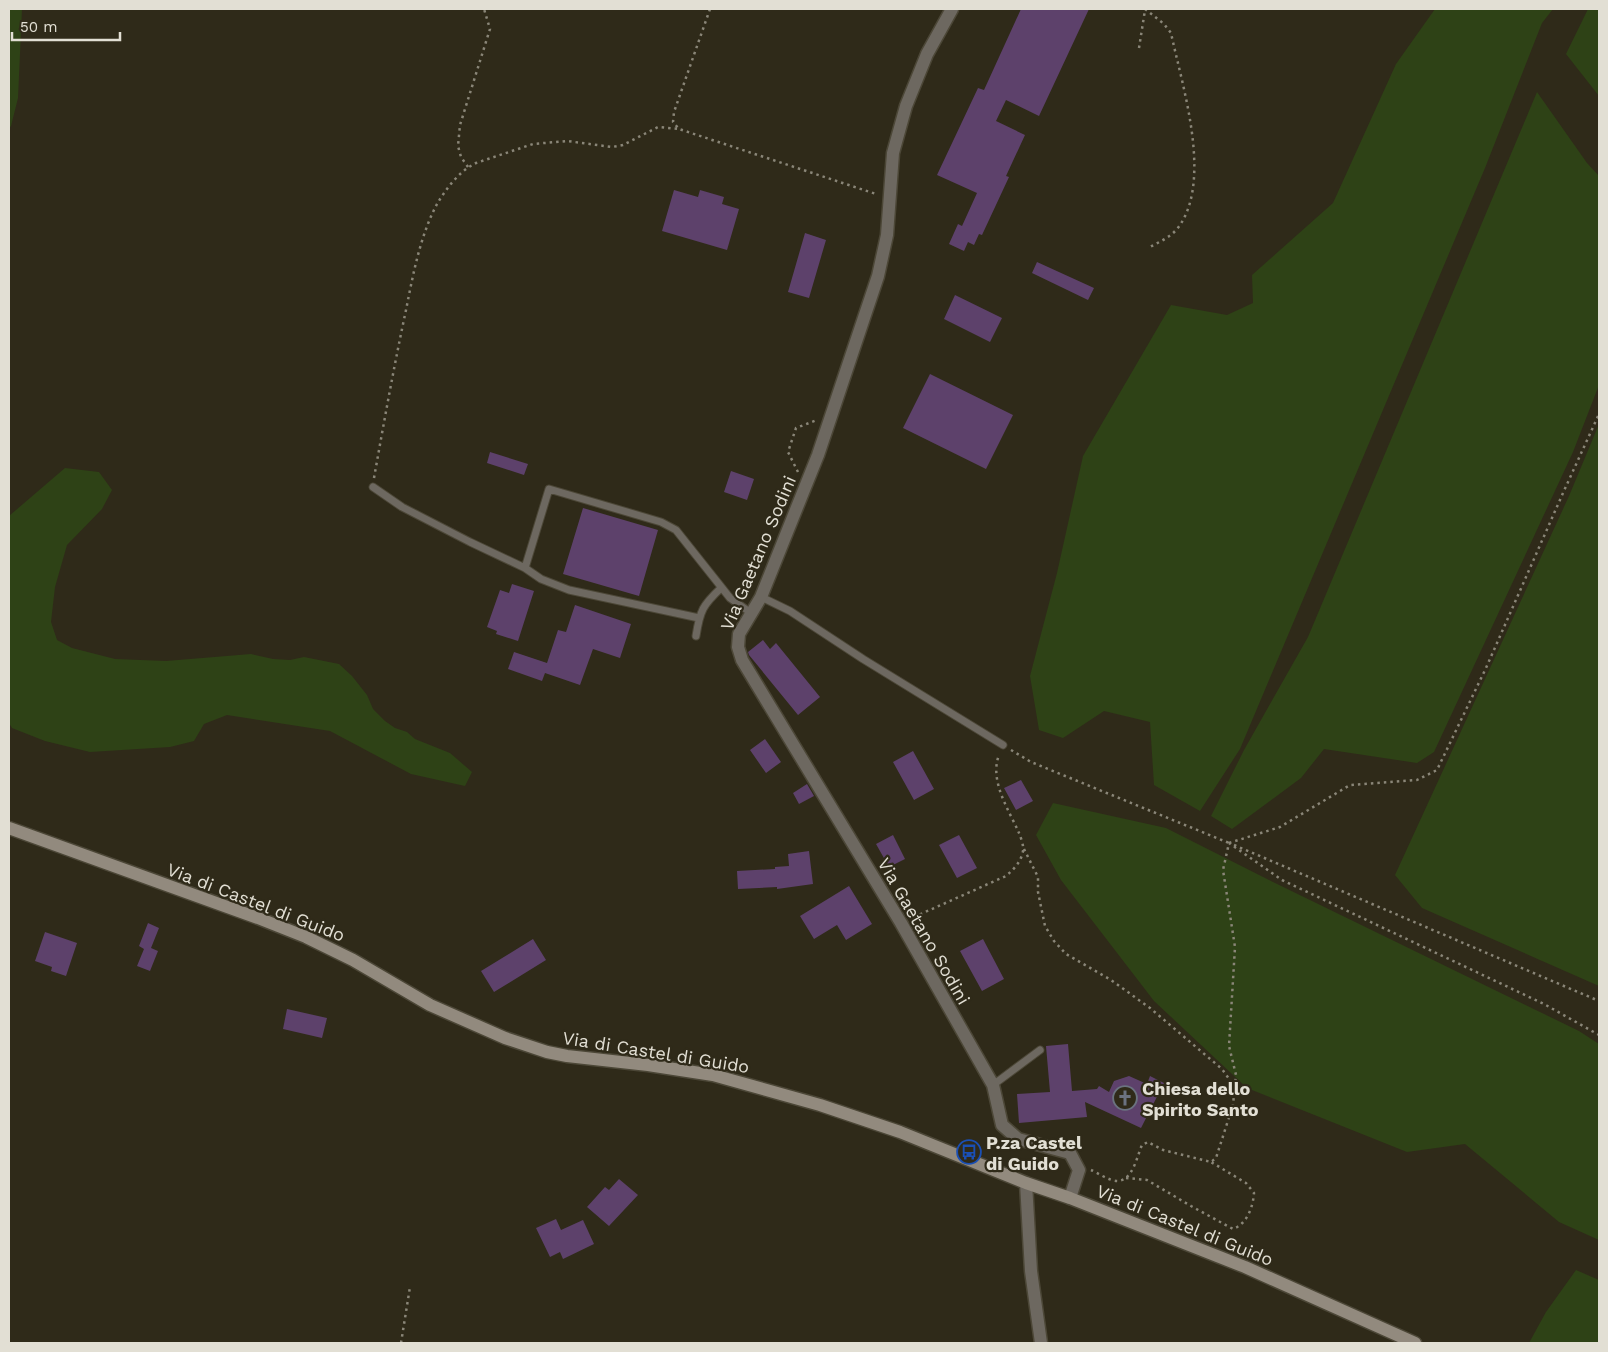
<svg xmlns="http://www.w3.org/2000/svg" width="1608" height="1352" font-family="'Work Sans',sans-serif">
<rect width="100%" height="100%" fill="#2f2a19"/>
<path fill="#2e4216" d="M9,9h13l-4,89 -7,28 -2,2z
M1435,9h118l-11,14 -57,145 -245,581 -40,62 -46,-26 -4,-63 -46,-11 -41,27 -24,-8 -9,-54 27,-103 26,-117 88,-151 56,10 26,-12 -1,-28 81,-72 63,-139z
M1588,9h11v87l-33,-42z
M1537,92l50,71 12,13v209l-26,67 -139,300 -17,11 -93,-14 -23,29 -69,51 -21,-13 33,-66 64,-113z
M1599,424v562l-177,-78 -27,-33 174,-379z
M65,468l34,4 13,18 -10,19 -35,36 -12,42 -4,35 6,18 15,8 43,11 51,2 85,-7 22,5 17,1 14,-3 35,7 13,12 15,19 6,14 12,12 10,7 12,4 8,7 35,14 22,19 -7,14 -54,-12 -81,-43 -103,-16 -23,9 -10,17 -24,6 -80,5 -45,-11 -33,-13 -3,-5v-207z
M1053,803l113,25 107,54 306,149 20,13v196l-40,-18 -94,-78 -58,8 -160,-64 -93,-87 -93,-121 -25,-45z
M1576,1270l23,10v63h-70l17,-31z"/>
<path fill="#5d416b" d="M1021,9h68l-50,107 -33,-16 -10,21 29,14 -19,41 3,1 -27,58 -3,-1 -5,11 -6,-3 -4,9 -15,-7 9,-20 4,2 15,-33 -40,-18 41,-87 6,2z
M674,190l24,7 2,-7 24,7 -2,7 17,5 -12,41 -65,-19z
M805,233l21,7 -17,58 -21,-6z
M1037,262l57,26 -6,12 -56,-27z
M955,295l47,23 -12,24 -46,-23z
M930,374l83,41 -27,54 -83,-41z
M490,452l38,12 -4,11 -37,-12z
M731,471l23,8 -7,21 -23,-8z
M583,508l75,22 -19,66 -76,-22z
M512,584l22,7 -16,50 -22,-7 1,-3 -10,-4 13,-37 9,3z
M575,605l56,19 -11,34 -27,-9 -13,36 -35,-12 -3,8 -34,-12 6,-17 33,11 11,-33 8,2z
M763,640l7,9 6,-6 44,54 -22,18 -49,-60 -1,-3z
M765,739l16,23 -15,11 -16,-23z
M913,751l21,38 -20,11 -21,-38z
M1021,780l12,21 -17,9 -12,-22z
M807,784l7,12 -15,8 -6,-11z
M893,835l12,24 -16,8 -13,-23z
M959,835l18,33 -20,10 -18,-33z
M809,851l4,33 -36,5v-2l-39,2 -1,-18 38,-2v-2l14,-1 -1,-12z
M849,886l23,38 -26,16 -9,-15 -23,14 -14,-23z
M148,923l11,5 -8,20 7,3 -8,20 -13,-5 7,-17 -5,-3z
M45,932l32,11 -11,33 -15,-5 1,-4 -17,-6z
M533,939l13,21 -52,32 -13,-21z
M983,939l21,40 -22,12 -22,-40z
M287,1009l40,9 -5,20 -39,-9z
M1068,1044l4,47 25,-2 2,-3 10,6 5,-11 15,-5 18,8 3,-8 14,7 -23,45 -56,-26 2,15 -68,6 -2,-29 33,-2 -4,-46z
M619,1179l19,16 -29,31 -22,-19 18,-20 4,3z
M556,1219l5,11 22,-10 11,24 -31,15 -3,-7 -10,5 -14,-29z"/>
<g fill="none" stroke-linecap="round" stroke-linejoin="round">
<g stroke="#4c4737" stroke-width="9">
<path id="lane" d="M373,487l29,20 68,35 55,26 16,11 28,11 130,28
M525,568l24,-79 112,33 15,8 54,68 21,15
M761,597l29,14 73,48 140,86
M696,636c4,-26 7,-31 25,-48
M993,1085l47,-35"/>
</g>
<g stroke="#4c4737" stroke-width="15">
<path id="street" d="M952,9l-25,45 -21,52 -13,47 -6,82 -9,41 -60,179 -57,142 -22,37 -1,13 4,13 159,263 92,162 9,40 16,14 52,14 9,17 -9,28
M1026,1183l5,88 10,72"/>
</g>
<g stroke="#4c4737" stroke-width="15">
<path id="secondary" d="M9,828l249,90 48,19 47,23 77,45 75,33 42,14 20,4 81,9 65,10 107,30 80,27 126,51 44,15 175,69 170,76"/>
</g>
<path stroke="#8a8678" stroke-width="2.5" stroke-dasharray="2.5 4" stroke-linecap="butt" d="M710,9l-36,103 -1,10 6,7 197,65
M1145,9l19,15 7,9c11,52 41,144 9,192 -7,11 -19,16 -30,22
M1139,48l6,-38
M468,167l-7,-10 -3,-11 2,-21 30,-96 -6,-20
M798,472l-10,-20 8,-24 21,-8
M374,478c10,-56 20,-112 32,-168 7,-35 14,-74 31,-106 9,-15 22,-33 39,-41l57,-19 34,-3 45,6 11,-2 35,-18 21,2
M1011,750l20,12 198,81
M1229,843l51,-16 70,-42 67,-5 20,-10 49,-102 77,-175 36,-79
M1234,845l365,156
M1024,849l14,28v15l7,34 9,15 12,13 45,26 39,28 72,61 12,17
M914,917l92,-41c8,-7 15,-14 17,-25 1,-5 -2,-13 -4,-18 -10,-23 -30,-52 -20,-78
M1091,1170c7,3 18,11 27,11 15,-1 19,-25 24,-36l6,-3 15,8 48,12 5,-4 17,-53 3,-30 -7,-29 6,-99 -12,-77 6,-27 53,37 262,124 55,31
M1126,1178l21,2 44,26 42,23c14,-5 20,-22 21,-36l-8,-10 -35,-21
M401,1343l9,-56"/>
<use href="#lane" stroke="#6d6860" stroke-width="7"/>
<use href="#street" stroke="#6d6860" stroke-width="12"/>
<use href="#secondary" stroke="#928a7e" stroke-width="12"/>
</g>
<defs>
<g id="church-ring" transform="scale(1.25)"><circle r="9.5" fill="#2f2a19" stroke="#6b7280" stroke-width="1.5"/><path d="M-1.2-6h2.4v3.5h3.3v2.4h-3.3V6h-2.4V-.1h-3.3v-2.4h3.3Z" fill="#6b7280"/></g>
<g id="bus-ring" transform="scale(1.25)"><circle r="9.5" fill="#2f2a19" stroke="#1a4fb4" stroke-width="1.5"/><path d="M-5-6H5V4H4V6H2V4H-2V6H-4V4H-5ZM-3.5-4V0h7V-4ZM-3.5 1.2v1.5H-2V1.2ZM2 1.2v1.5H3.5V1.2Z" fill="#1a4fb4"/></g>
</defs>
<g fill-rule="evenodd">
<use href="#church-ring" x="1125" y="1098"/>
<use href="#bus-ring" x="969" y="1152"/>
</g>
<g text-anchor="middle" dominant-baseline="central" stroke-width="4.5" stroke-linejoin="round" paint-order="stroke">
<g font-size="18" fill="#e2dfd4" stroke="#2f2a19">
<text transform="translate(758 553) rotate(-67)">Via Gaetano Sodini</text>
<text transform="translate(256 902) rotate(21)">Via di Castel di Guido</text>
<text transform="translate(924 931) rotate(60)">Via Gaetano Sodini</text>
<text transform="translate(656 1052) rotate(9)">Via di Castel di Guido</text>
<text transform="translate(1185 1225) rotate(22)">Via di Castel di Guido</text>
</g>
<g font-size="18" font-weight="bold" fill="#e2dfd4" stroke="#2f2a19" text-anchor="start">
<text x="1142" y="1088">Chiesa dello<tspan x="1142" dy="21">Spirito Santo</tspan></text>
<text x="986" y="1142">P.za Castel<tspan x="986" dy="21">di Guido</tspan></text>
</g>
</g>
<rect width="1608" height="1352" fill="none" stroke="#e2dfd4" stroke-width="20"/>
<path d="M12 32v8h108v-8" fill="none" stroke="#e2dfd4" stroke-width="2.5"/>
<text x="20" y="32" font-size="15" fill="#e2dfd4" stroke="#2f2a19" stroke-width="4" paint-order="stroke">50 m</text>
</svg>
